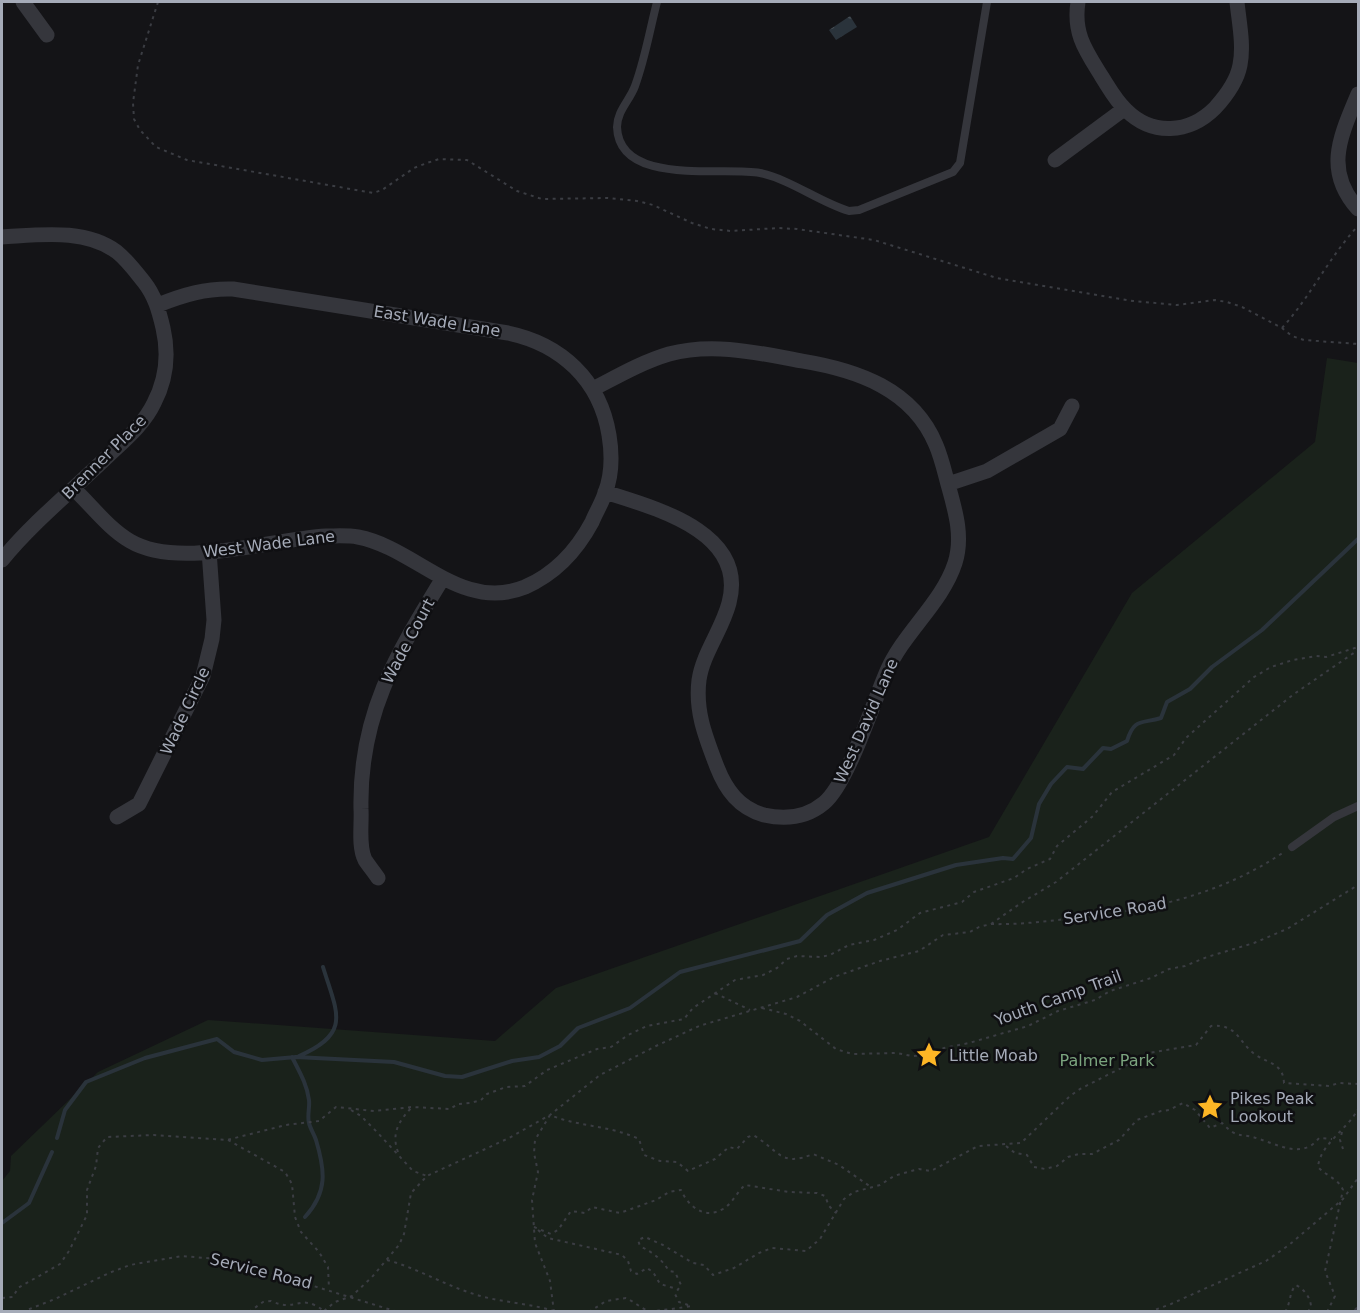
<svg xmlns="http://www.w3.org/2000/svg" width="1360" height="1313" font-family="'DejaVu Sans',sans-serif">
<defs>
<pattern id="water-ripples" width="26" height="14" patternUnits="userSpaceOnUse" patternTransform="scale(1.5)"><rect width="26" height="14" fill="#2a333b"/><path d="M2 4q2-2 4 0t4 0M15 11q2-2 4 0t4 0" fill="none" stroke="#464e55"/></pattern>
</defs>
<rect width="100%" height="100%" fill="#141417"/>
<path fill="#1a221b" d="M1327,358l31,5v948l-1356,1v-131l8,-10 1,-15 87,-84 110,-52 287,21 61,-53 433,-151 143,-244 183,-151z"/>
<path fill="url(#water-ripples)" d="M850,16l7,11 -21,13 -7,-10z"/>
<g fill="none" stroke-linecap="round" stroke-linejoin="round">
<path stroke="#2a333b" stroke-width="4" d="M299,1056c53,-23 38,-43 24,-89
M292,1057c7,14 15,27 17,43 1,7 -2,15 0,23 1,5 5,11 7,17 9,30 12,52 -11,77
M57,1138l8,-28 21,-28 59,-24 72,-19 17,13 28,8 34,-3 98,5 51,14 17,1 50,-16 27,-4 21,-11 18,-18 52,-20 50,-36 120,-31 27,-26 40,-22 89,-28 47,-7 10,1 18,-21 8,-34 12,-20 16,-17 16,2 20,-21 8,1 16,-8c7,-23 14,-17 34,-23l6,-16 23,-13 22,-22 50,-37 96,-91
M2,1223l27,-20 23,-51"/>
<path stroke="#3b3d43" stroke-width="2" stroke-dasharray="3 4.5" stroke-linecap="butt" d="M158,2l-20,63 -5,38 1,16 6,11 16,17 31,13 186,33 9,-3 32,-22 13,-5 12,-4 28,1 50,31 25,8 66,-1 29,3 16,4 39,18 19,6 20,2 47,-3 19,1 77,11 123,38 136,23 44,4 38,-5 12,2 15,5 40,21 10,8 12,4 54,4
M1282,328c29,-32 47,-71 76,-102
M991,924c32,1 63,-4 95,-7 73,-9 137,-24 198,-65
M715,993l35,17
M762,1008l24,6 14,7 36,28 16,5 45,-1 15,3 17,-1 15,-7 25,-5 59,-17 30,-15 37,-11 15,-9 41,-13 18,-9 16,-3 22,-9 47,-14 33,-14 71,-44
M351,1110l10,6 16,16 36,39 14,5
M1342,1132l-2,8 3,9
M228,1140l57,32 7,12 3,33 6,15 18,20 9,15 1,22
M1006,1146l9,7 12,2 7,12 11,2 12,-3 11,-9 11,-3h13l27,-14 18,-20 24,-9 8,-1 14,-7 12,7 15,18 12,-5c16,17 18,9 37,16 20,6 44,20 60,-1l13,1
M398,1152c-7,-19 1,-31 14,-45
M534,1227l17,7 7,-4 13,-19 14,2 7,-6 28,6 36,-13 13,-8 12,-2c7,16 23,30 42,19 9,-5 14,-17 22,-24l44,7 28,1 8,3 4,10 7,7
M538,1230l10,8 74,17 6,6 3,10 6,3 10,-6 6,4 7,12 17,5
M387,1260c30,8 57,25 87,34 27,9 57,9 83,18
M2,1298l11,-1 5,-9 42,-24 9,-13 18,-36v-25l9,-24 2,-18 9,-11 47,-2 73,5 59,-15 33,-4 17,-14 38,4 38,-4 38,2 8,-5 12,-1 11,-3 6,-6 19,-7 19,-1 22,-16 50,-21 14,-2 17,-12 19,-9 37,-7 9,-11 42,-28 28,-5 14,-7 10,-9 10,-3 23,1 10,-2 19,-10 25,-5 23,-10 23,-17 42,-11 12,-10 40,-14 13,-9 23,-10 7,-13 36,-30 19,-24 62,-37 12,-17 68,-61 17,-10 22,-7 23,-4 10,1 32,-10
M324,1311l11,-9 17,-6 20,-19 27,-32 5,-11 7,-41 16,-17 82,-38 41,-23 50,-40 56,-29 43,-20 98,-29 37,-20 46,-16 39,-10 24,-16 27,-3 9,-5 12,-3 30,-21 35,-21 238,-188 64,-44
M22,1312l33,-13 54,-26 21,-8 52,-9 47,4 169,52
M249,1312l14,-10 8,-1c27,12 28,-9 53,10
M554,1312l-4,-31 -15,-38 -3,-43 6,-28 -4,-19 1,-13 15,-25c29,12 59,10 89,24l5,16 16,6 17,1 11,9 27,-12 14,-12 8,2 11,-12 5,-2c25,14 27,33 60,19l26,11 32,22
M589,1312l17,-11 20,-3c7,3 15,10 22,13 3,1 39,-4 43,-5l-12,-4 -4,-8 6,-9 -6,-13 -6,-1c-8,-13 -16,-18 -29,-25l-2,-6 7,-3 18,8 30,18 11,2 9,10 21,-7 25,-15 13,-5 34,3 14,-12 24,-40 10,-7 26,-7 14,-9 10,-3 15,-4 12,2 47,-25 43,-3 49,-47 10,-7 51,-26 12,-9 53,-9 15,-19c27,-3 28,18 45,29 13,9 27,8 28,28l45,3 10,-3 19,1
M1149,1312l22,-8 95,-43 23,-16 54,-46 15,-21
M1285,1312c6,-9 4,-20 11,-27 8,4 14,12 15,21l-3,6
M1327,1312l8,-16 -10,-25 18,-81c-4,-11 -17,-14 -25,-23 2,-23 30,-38 40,-58"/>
<path stroke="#35363c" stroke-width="8" d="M657,2c-7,27 -12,57 -22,84 -5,14 -18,25 -18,41 2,60 106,39 143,46 32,7 59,29 89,38l10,-1 94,-38 7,-9 27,-161
M1292,847l42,-30 24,-11
M1358,1312v-1"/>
<path stroke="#35363c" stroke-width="15" d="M23,2l24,33
M1078,2c-5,32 8,49 24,75 7,11 14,24 24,33 26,26 63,24 89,-2 11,-12 22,-27 25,-43 4,-20 -1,-43 -3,-63
M1358,94c-17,41 -35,76 0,115
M1055,160l69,-51
M2,237c37,-2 83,-9 115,15 10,8 19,20 27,30 11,14 15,29 19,46 6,26 3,52 -9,75 -10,21 -28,36 -45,52 -35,34 -76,67 -107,105
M593,389c25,-13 49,-27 76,-35 44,-12 90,-1 133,7 55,9 111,28 134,84 6,14 9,29 13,43 7,25 14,50 6,75 -13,40 -51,69 -68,108 -14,32 -39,112 -63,132 -18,15 -38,17 -60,12 -25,-7 -38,-25 -47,-48 -11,-29 -22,-55 -18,-87 4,-27 23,-50 30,-77 19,-71 -74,-95 -124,-111
M948,484l39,-13 73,-42 12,-23
M74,489c18,17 35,40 56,52 49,29 140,-2 196,-5 10,0 21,-1 32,1 58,11 103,76 167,50 30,-13 52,-37 67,-65 4,-10 10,-19 13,-29 7,-18 7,-40 4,-58 -9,-55 -48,-91 -101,-102l-275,-44c-27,-1 -50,6 -75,16
M117,817l22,-13 64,-128 9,-37 2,-19 -5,-69
M378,878c-4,-6 -9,-12 -13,-18 -7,-14 -3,-36 -4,-51 -2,-94 35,-154 82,-231"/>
</g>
<defs>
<g id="sight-bare" transform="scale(2.07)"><path d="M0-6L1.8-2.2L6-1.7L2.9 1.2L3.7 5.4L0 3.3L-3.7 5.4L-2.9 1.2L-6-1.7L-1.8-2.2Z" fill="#fdb525" stroke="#0f0f12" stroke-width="2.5" paint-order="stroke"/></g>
</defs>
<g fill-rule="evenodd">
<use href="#sight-bare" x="929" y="1055"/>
<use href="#sight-bare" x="1210" y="1107"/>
</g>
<g text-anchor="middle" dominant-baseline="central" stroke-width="5" stroke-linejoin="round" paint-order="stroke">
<g font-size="16" fill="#a5abb8" stroke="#0f0f12">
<text transform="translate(437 321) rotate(9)">East Wade Lane</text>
<text transform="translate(104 457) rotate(-45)">Brenner Place</text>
<text transform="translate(269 544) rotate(-7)">West Wade Lane</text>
<text transform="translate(408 641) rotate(-62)">Wade Court</text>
<text transform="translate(185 711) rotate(-65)">Wade Circle</text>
<text transform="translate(866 721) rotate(-66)">West David Lane</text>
<text transform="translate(1115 911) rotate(-9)">Service Road</text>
<text transform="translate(1058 998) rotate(-20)">Youth Camp Trail</text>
<text transform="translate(261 1271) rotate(14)">Service Road</text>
</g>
<g font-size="16" fill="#a5abb8" stroke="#0f0f12" text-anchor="start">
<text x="949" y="1055">Little Moab</text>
<text x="1230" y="1098">Pikes Peak<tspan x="1230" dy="18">Lookout</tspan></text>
</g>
<g font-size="16" fill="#7ba47e" stroke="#0f0f12">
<text x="1107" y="1060">Palmer Park</text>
</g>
</g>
<rect width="1360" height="1313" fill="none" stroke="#a5abb8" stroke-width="6"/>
</svg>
